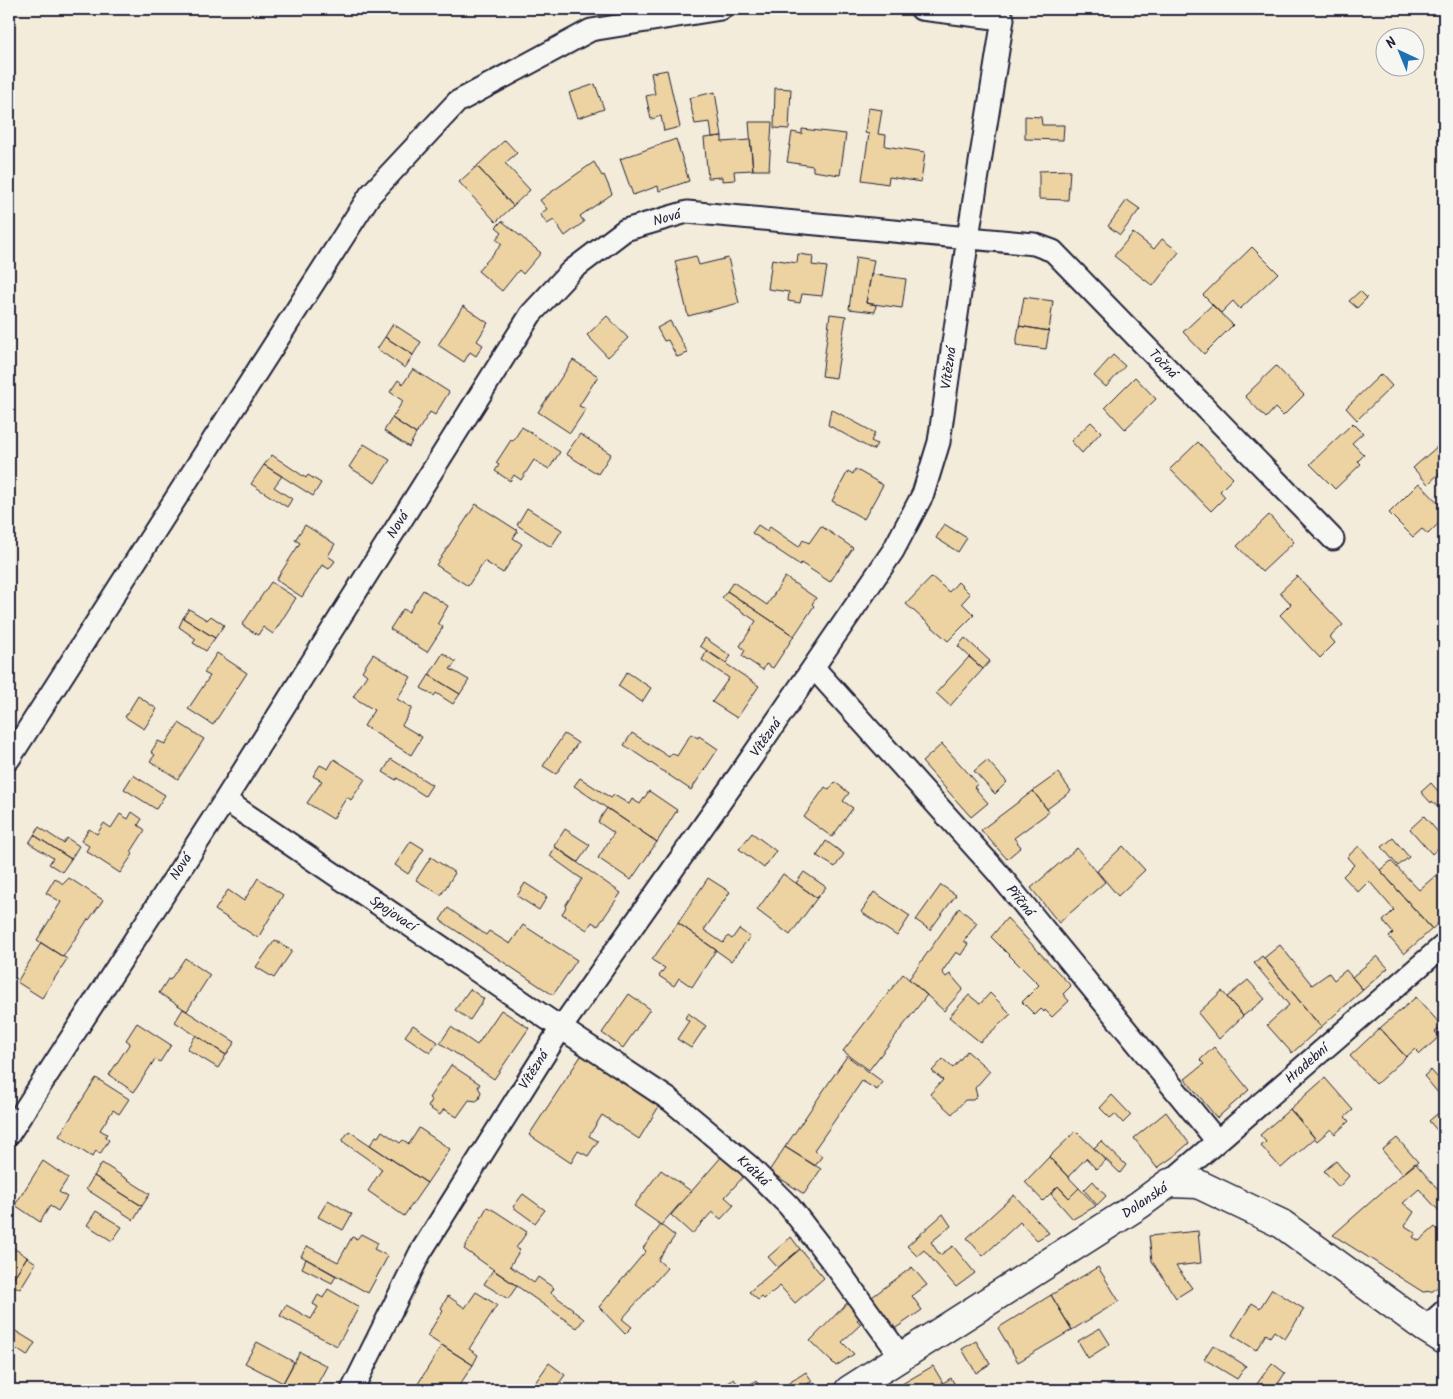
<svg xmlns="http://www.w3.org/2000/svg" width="1453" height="1399" font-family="Kalam,sans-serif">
<rect width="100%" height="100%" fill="#f3ecda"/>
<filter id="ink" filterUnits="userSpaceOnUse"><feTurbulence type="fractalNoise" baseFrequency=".02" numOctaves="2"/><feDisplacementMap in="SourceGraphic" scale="10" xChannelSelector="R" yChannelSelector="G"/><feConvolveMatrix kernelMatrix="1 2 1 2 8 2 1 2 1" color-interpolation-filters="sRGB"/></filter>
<g filter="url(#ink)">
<path fill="#edd3a2" stroke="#22223b" d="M667,70l13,57 -16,4 -3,-15 -10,3 -5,-23 9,-2 -4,-21z
M595,84l9,25 -26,9 -9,-25z
M775,88l16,1 -2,40 -15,-1z
M715,92l7,44 -10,1 -2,-15 -15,2 -6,-26z
M868,108l14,2 -4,24 8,1 -1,11 40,6 -4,30 -32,-5 -1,7 -26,-4 7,-46 -4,-1z
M1025,116l16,1 1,8h22l-1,15 -38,-1z
M749,122h23l-3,48h-16z
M802,129l44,5 -6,41 -27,-4v-5l-26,-4 5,-30 10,2z
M722,136v6l28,-2 3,30 -19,1 1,9 -13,1v-4l-14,1 -4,-40z
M676,139l13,42 -30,10 -1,-5 -25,9 -13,-36z
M505,140l12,13 -12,10 25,27 -17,16 -36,-40z
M594,162l8,14 2,-1 8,19 -32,22 4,6 -19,14 -11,-16 -7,4 -7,-10 7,-5 -7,-9z
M477,166l36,40 -17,16 -37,-40z
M1070,170l-2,30 -29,-1v-28z
M1127,200l13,9 -20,26 -12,-9z
M502,221l39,32 -18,21 -4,-4 -17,21 -24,-20 24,-27 -6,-5 6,-7 -6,-5z
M1133,233l21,16 8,-10 17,13 -26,34 -39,-30z
M1252,247l26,26 -38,36 -7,-8 -12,12 -18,-18z
M798,254l15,2 -1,9 15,2 -5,29 -20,-2 -2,9 -12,-2 1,-9 -21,-3 4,-30 25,4z
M696,256l3,9 29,-7 11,45 -51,13 -13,-55z
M856,257l18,3 -8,43 10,2 -1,7 -26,-3z
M871,274l35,5 -4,29 -36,-5z
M1360,291l7,7 -10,10 -8,-7z
M1024,297l29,4 -4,30 -30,-5z
M1212,305l21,20 -29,29 -21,-22z
M463,306l25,17 -11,18 6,4 -7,11 -6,-4 -6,10 -26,-17z
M830,314l16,2 -10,62 -14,-2z
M607,316l21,22 -20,19 -21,-22z
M670,321l18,32 -11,4 -9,-17 -4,1 -7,-13z
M393,324l28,18 -8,13 -28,-18z
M1019,326l30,5 -3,18 -30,-4z
M385,337l28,18 -8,13 -28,-19z
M1113,355l12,11 -19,21 -12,-11z
M573,360l25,16 -19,30 7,3 -16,24 -32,-21z
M1276,366l28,29 -21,21 -8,-8 -9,10 -21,-22z
M413,369l36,23 -14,23 -5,-3 -14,22 -24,-16 11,-17 -13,-9 8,-12 5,4z
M1381,374l11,12 -35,34 -11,-12z
M1135,377l21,22 -31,30 -20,-22z
M831,409l44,24 -4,8 6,3 -4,6 -45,-25z
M392,418l24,16 -7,13 -25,-16z
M1091,422l10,10 -19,21 -11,-12z
M1353,423l10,10 -11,10 12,12 -6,6 3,3 -26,25 -25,-25z
M522,427l38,25 -11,17 -15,-9 -13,20 -7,-5 -4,6 -15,-10 4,-6 -3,-2 15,-23 2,1z
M580,434l31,20 -13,20 -32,-20z
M1198,442l35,36 -13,13 5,6 -14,14 -41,-42z
M364,444l26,16 -15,23 -26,-16z
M1439,445l5,5v19l-16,15 -15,-16z
M272,455l34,23 2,-3 13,8 -8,13 -49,-31z
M264,465l18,11 -8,11 18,12 -5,8 -36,-23z
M855,469l28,16 -19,34 -32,-18 16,-30 5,3z
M1419,483l25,26v9l-16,16 -6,-5 -9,8 -24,-24z
M476,504l42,27 -5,7 9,6 -19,29 -19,-12 -16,25 -32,-21z
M527,508l35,22 -11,17 -34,-22z
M1269,515l25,27 -32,30 -25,-26z
M944,524l23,14 -9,14 -22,-14z
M305,525l30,19 -7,12 7,5 -6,8 -7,-4 -20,32 -26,-17 24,-37 -5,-3z
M758,525l9,6 3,-4 29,20 4,-7 6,3 12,-17 32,22 -23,34 -29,-19 -1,2 -48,-32z
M1297,576l46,49 -13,12 5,6 -15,15 -40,-43 11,-11 -11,-12z
M785,577l31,21 -4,6 2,2 -20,30 -67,-45 6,-9 34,23z
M932,577l17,15 9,-10 12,12 -8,9 12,12 -26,26 -42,-37z
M271,582l25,16 -23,36 -10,-7 -5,8 -16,-10z
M423,590l25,16 -10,17 5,4 -16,25 -37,-23 13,-20 6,3z
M727,591l67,45 -21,32 -7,-4 -3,6 -21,-14 3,-6 -5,-4 16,-25 -34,-23z
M189,609l18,11 4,-4 13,9 -9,13 -32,-20z
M183,618l32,20 -9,13 -13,-8 3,-4 -17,-12z
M705,638l26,18 -5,7 -26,-17z
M965,638l25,23 -7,8 -25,-23z
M707,651l52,35 -22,32 -25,-16 17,-24 -27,-18z
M217,653l30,20 -34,52 -25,-16 22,-33 -6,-3z
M443,653l13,9 -6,7 19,11 -9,14 -31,-19z
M373,654l38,23 -14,22 15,9 -10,17 20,12 -11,18 -47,-29 10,-16 -21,-13 14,-22 -5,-4z
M969,657l14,12 -33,37 -14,-13z
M627,672l24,16 -9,14 -24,-16z
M429,675l31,19 -7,10 -17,-11 -2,3 -13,-8z
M138,696l19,13 -13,20 -19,-12z
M179,723l25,16 -26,40 -28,-18 5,-6 -4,-3 7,-11 7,3z
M632,733l37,24 3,-4 5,3 14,-22 7,4 1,-2 19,13 -27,41 -67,-45z
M564,734l14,9 -22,31 -13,-8z
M942,744l36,40 -4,3 14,16 -17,14 -49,-55z
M334,759l31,20 -14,21 -4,-3 -14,22 -26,-16 15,-22 -9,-5 7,-11 8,4z
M391,759l41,26 -7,11 -28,-18 -1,2 -13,-8z
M987,760l20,22 -12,12 -21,-23z
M1058,773l13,18 -24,18 -14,-18z
M133,775l32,20 -9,14 -32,-20z
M580,778l31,20 3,-3 15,9 3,-5 8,5 9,-13 28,19 -20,32 -83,-56z
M835,782l14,11 -6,8 10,7 -21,29 -28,-20 21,-30 4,3z
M1431,783l13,15v16l-12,-13 -1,2 -10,-11z
M1033,791l16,21 -35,26 7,9 -14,12 -26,-29z
M607,808l50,34 -26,38 -33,-22 16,-25 -16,-11z
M132,812l10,7 -4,6 7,5 -14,22 2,2 -13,19 -34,-22 3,-5 -8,-5 8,-12 8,5 7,-11 7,5 9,-14 8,5z
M1424,816l20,23v3l-12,12 -22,-25z
M39,827l24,16 4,-5 12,8 -8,13 -37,-24z
M565,829l25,16 -12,17 -24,-16z
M752,833l24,18 -12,17 -25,-19z
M34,835l37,24 -9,13 -13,-8 4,-6 -24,-15z
M1393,838l16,19 -11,9 -16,-19z
M411,841l13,8 -16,25 -13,-9z
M826,841l18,13 -9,13 -18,-11z
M1123,846l22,24 -27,26 -21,-25z
M1359,846l73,83 -28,25 -15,-17 4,-4 -10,-12 11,-11 -25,-29 -11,11 -15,-16 11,-11 -7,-8z
M555,847l66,46 -23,33 -6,-4 -5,8 -25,-16 4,-7 -1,-1 17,-27 -32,-23z
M1077,848l28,34 -46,41 -28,-35z
M431,857l24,16 -14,22 -25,-15z
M1391,861l28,29 17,-15 8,9v34l-12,11 -52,-59z
M804,872l22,15 -9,11 -21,-15z
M783,874l34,24 -27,37 -33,-25z
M55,878l8,6 6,-6 34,22 -14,20 -1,-1 -25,38 -26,-17 24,-38 -15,-9z
M258,878l25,17 -25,43 -43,-28 13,-20 16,11z
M708,878l22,14 -26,38 19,13 5,-7 4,3 7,-10 11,8 -19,24 -53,-38z
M525,883l22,14 -8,13 -22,-14z
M941,885l15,10 -26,35 -14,-10z
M874,892l36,24 -13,20 -36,-24z
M448,908l38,27 3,-4 21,13 13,-19 54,35 -24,35 -113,-75z
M959,908l18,15 -13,18 4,3 -7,11 -5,-3 -14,20 4,5 4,-3 13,15 -19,22 -35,-32z
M1007,918l64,68 -8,8 6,7 -17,16 -7,-7 -1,2 -3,-3 -6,6 -13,-13 17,-17 -48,-48z
M678,923l38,27 -24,37 -13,-9 -5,8 -15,-10 6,-8 -13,-8z
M275,940l17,11 -18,27 -18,-11z
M41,943l26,16 -25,39 -25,-16z
M1280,945l32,40 17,-12 5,7 12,-10 17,20 -42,37 -57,-69z
M1262,956l59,71 -29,26 -25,-28 22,-20 -35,-42z
M1377,956l11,12 -25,22 -11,-13z
M185,958l25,17 -23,36 -28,-18 9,-14 2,1z
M903,974l24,21 -58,75 -26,-19z
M1248,980l17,19 -22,17 -16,-19z
M470,989l14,10 -14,21 -15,-10z
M1222,991l21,25 -24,23 -21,-26z
M990,993l21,21 -31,28 -31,-25 20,-22 11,9z
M629,994l21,15 -27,39 -21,-15z
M1416,997l26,29 -7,6 5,4 -20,18 -5,-5 -9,8 -26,-29z
M183,1009l52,33 -9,13 -51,-33z
M501,1010l28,18 -35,51 -54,-36 11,-16 26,18z
M688,1013l18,13 -15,22 -14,-9 12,-18 -4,-3z
M137,1023l34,22 -11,17 -5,-3 -21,33 -25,-17 21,-32 -4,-3z
M413,1025l25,17 -8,11 -25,-17z
M1380,1028l26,29 -30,27 -26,-28z
M196,1035l30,20 -8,13 -31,-19z
M1214,1047l35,43 -32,28 -32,-39 19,-15 -4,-4z
M967,1051l23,20 -15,17 2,8 -4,4h-8l-13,14 -22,-20 13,-14 -11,-9 11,-12 10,9z
M581,1056h4l76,47 -22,36 -37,-24 -13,21 9,5 -10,15 -10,-5 -7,12 -42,-28z
M847,1056l36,26 -6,8 -15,-9 -48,69 8,6 -7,10 -30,-19z
M451,1065l29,19 -2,3 3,5 -2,7 -3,2 -7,-1 -12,17 -13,-8 -4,6 -12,-8 4,-7 -3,-2z
M1431,1070l13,15v15l-20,-24z
M96,1078l33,21 -10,15 -6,-4 -13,20 7,4 -2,3 4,3 -9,14 -4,-3 -4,6 -33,-21z
M1325,1078l28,32 -8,7 4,4 -14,13 -4,-5 -14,12 -27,-32z
M1112,1095l19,20 -8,8 -8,-9 -5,4 -10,-10z
M1444,1108v30l-15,-17z
M1290,1109l25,29 -34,30 -20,-22 5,-4 -6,-7z
M1166,1112l23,31 -16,14 -16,11 -23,-30z
M419,1128l31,21 -23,34 -57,-38 6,-9 2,1 4,-6 18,12 3,-3 6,4z
M349,1131l78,52 -23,33 -36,-25 14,-22 -40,-28z
M1076,1131l30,29 -10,9 -10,-11 -18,19 -19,-20z
M1397,1138l21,24 -15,12 -21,-24z
M1101,1141l25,24 -6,8 -26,-25z
M785,1147l36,22 -17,25 -35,-23z
M723,1155l21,21 -19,21 9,8 -13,14 -9,-7 -20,22 -21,-19z
M1049,1157l30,31 -10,10 -11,-12 -15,15 -18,-19z
M43,1161l25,17 -9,14 8,5 -9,14 -8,-5 -10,16 -25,-17z
M1336,1161l13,15 -10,11 -15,-16z
M102,1163l48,31 -8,12 -48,-30z
M1415,1163l29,33v15l-2,-3 -3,3 -20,-22 -16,14 11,9 -9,14 11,7 -3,4 6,4 16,-14 9,9v45l-11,10 -10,1 -90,-57z
M661,1170l30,21 -30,34 -27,-19z
M94,1176l48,30 -8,14 -48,-31z
M1093,1181l13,15 -9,9 -13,-15z
M1058,1186l11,12 10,-10 17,18 -23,13 -22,-25z
M523,1194l22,16 -10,13 -22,-16z
M1014,1195l35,38 -12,7 -17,-18 -37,34 -16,-18z
M328,1200l24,14 -9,16 -25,-13z
M487,1207l8,4 32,21 -11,16 4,2 -10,16 24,17 4,-6 16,11 -3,5 22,16 -1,1 12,9 -7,9 -113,-79z
M96,1211l26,16 -10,14 -25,-16z
M943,1214l8,12 -20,16 9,13 13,-9 22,27 -19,14 -32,-37 -7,6 -10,-10z
M661,1225l14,11 -17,24 9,8 -45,51 10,8 -7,7 -26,-27 47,-56 -3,-3z
M1198,1231l3,32 -25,3 16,22 -16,10 -24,-37 -3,-25z
M361,1234l17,9 -4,6 14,7 -20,37 -67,-37 6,-10 31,16 14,-25 5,2z
M791,1237l9,12 -22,19 -10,-11z
M9,1245l18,12 -15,23 -3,-2z
M800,1249l24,29 -29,25 -15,-17 -16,13 -2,-2 -4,3 -9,-8z
M27,1257l9,6 -16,26 -5,-3 -6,10v-18l3,2z
M306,1259l30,17 -4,7 -30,-15z
M912,1267l15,18 -15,11 10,14 -29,20 -25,-30z
M1098,1267l21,34 -47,29 -21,-35z
M493,1270l24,16 -9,13 -24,-15z
M328,1289l31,18 -22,39 -57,-30 6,-11 25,14 7,-12 -5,-3 5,-9 5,3z
M1272,1289l32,20 -19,30 -11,-8 -4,6 -4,-3 -10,16 -24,-15 20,-32 8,5z
M476,1292l21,13 -28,44 9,6 -5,10 -46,-29 16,-26 -2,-2 7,-12 17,12z
M1051,1295l21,35 -54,32 -20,-34z
M853,1297l13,15 -9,8 4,4 -19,18 12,12 -18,12 -26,-25z
M9,1327l26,16 -8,13 -18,-12z
M1100,1328l10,16 -22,14 -10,-17z
M976,1341l14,23 -14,9 -14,-24z
M257,1342l37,20 -11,21 -38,-20z
M442,1345l31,20 -17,25h-35l-5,-3z
M1213,1345l33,21 -9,13 -33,-20z
M300,1352l27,14 -13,24h-17l-14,-7z
M549,1363l16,12 -11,15h-24z
M1272,1363l13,10 -11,17h-16l-4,-2z
M933,1366l10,17 8,-5 7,12h-53l-3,-6z
M806,1372l6,9 -14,9h-20z
M734,1379l7,10 15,-8 6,9h-44z"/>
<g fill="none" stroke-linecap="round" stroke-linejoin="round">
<g stroke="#22223b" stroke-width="25">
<path id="street" d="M814,668l184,205 219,268
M9,759l361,-564 87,-93 134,-72 130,-21
M225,800l336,228 109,72 78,65 41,41 45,58 68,94
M9,1134l216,-334 306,-486 40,-43 54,-41 62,-18 347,32 19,7 280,288
M1169,1183l275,-238
M1425,1328l19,-17
M352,1390l68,-137 141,-225 186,-264 146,-213 30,-57 16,-52 29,-205 35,-218 -82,-10"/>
</g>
<g stroke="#22223b" stroke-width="31">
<path id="secondary" d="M849,1390l290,-185 30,-22 29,1 84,40 143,104 19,12"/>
</g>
<use href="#street" stroke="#f6f6f2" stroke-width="21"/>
<use href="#secondary" stroke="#f6f6f2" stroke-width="28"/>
</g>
</g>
<g text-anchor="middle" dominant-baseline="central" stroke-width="4" stroke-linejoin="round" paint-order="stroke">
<g font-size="14" fill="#22223b" stroke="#f6f6f2">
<text transform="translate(667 218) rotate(-16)">Nová</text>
<text transform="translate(1163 364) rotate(46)">Točná</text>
<text transform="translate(949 368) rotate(-82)">Vítězná</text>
<text transform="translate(398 525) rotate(-58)">Nová</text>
<text transform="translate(766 738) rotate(-55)">Vítězná</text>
<text transform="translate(181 867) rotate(-57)">Nová</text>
<text transform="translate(1020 901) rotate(51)">Příčná</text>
<text transform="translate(393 914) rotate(34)">Spojovací</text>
<text transform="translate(1307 1064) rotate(-41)">Hradební</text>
<text transform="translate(534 1070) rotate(-58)">Vítězná</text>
<text transform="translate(753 1171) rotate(43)">Krátká</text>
<text transform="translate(1145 1201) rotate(-34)">Dolanská</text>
</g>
</g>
<rect width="1453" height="1399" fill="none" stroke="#f6f6f2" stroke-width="30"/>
<rect x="15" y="15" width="1423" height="1369" fill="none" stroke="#22223b" stroke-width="2" filter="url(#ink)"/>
<g transform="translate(1400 52) rotate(316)"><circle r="24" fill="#f6f6f2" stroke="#a1a1a9"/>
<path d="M0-4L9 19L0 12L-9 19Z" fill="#1f6fb2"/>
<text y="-8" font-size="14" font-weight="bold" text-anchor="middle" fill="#22223b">N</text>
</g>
</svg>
